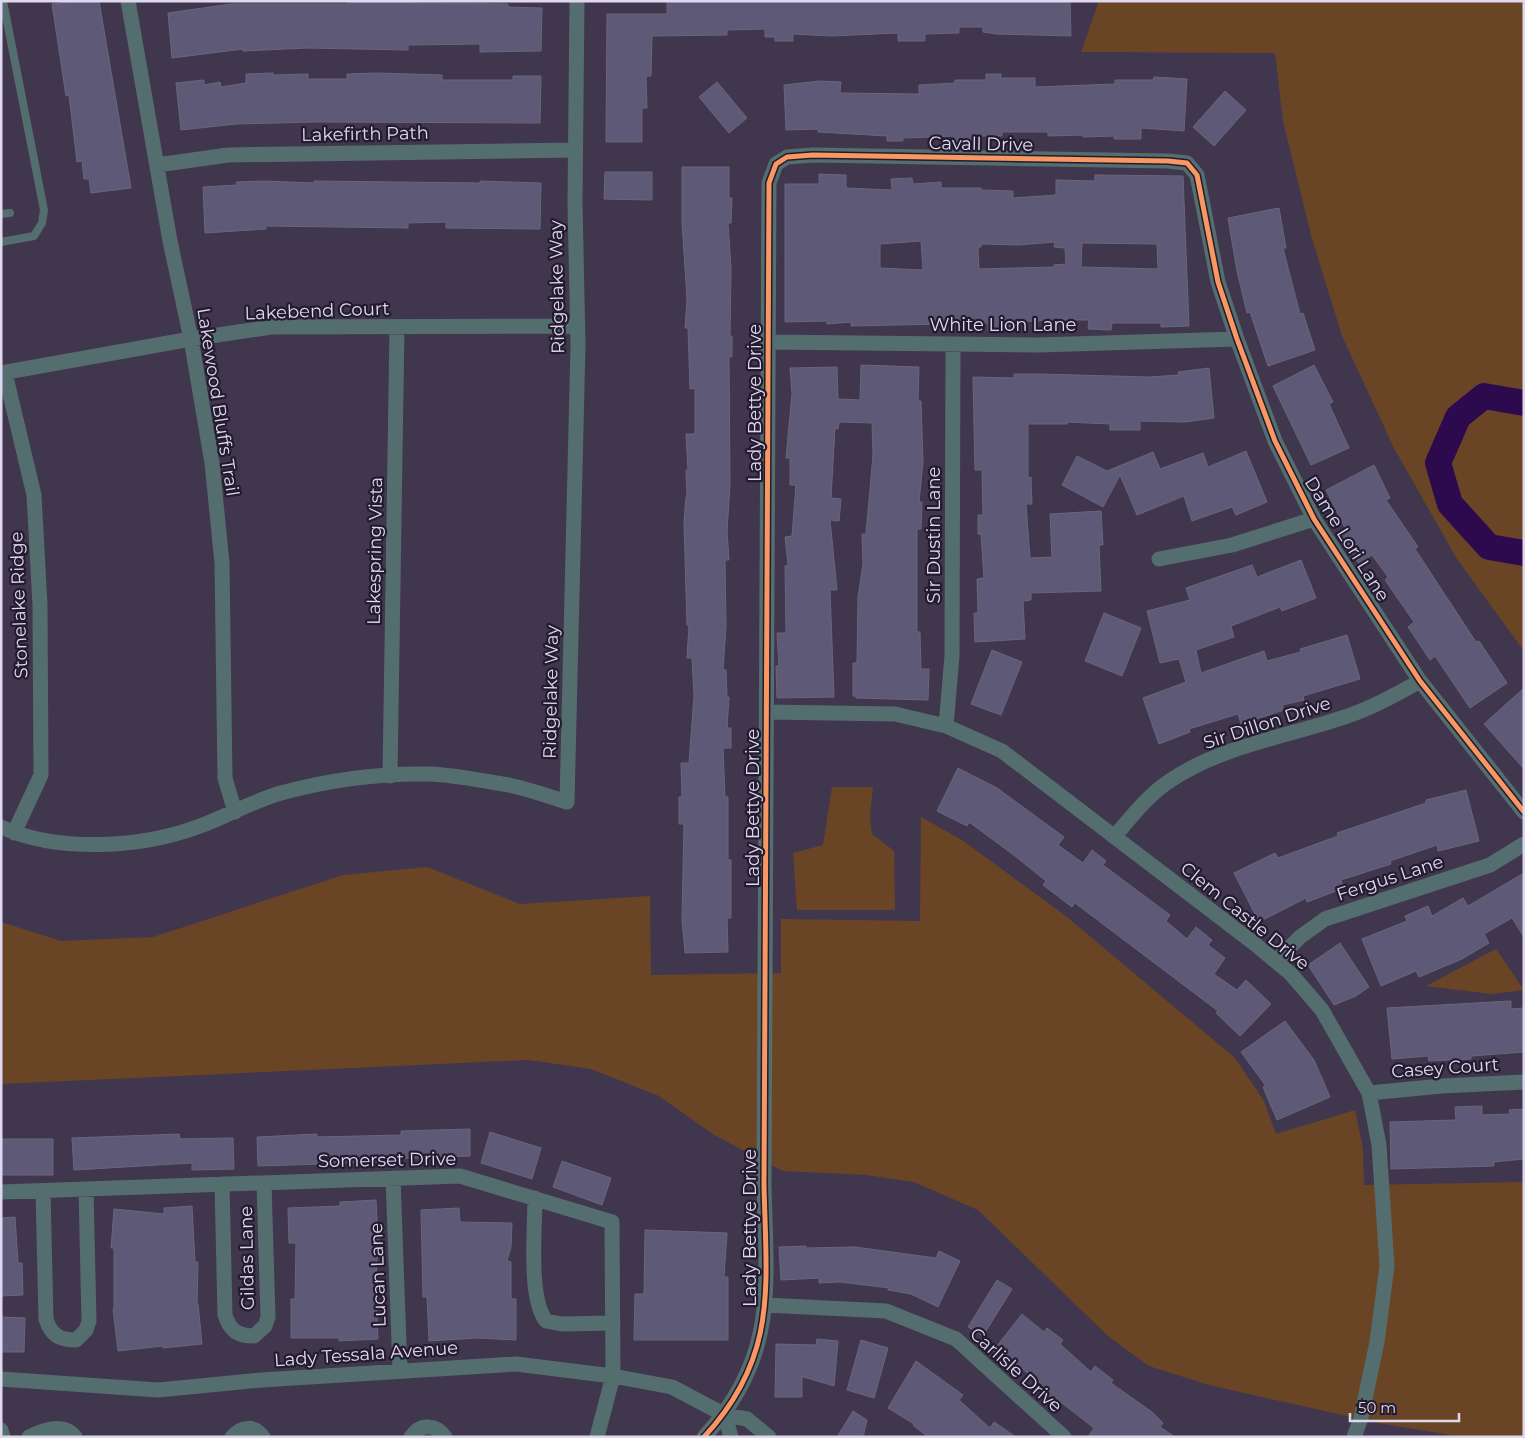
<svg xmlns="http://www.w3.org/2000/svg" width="1525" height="1438" font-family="Montserrat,sans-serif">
<rect width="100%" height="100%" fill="#40374e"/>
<path fill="#6a4525" d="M1099,1h425v650l-67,-92 -63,-111 -52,-112 -31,-101 -28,-114 -8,-68 -194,-1z
M832,787h41l-3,28 2,19 22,17 1,59h-98l-4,-57 30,-8z
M921,817l41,23 105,77 168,141 29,43 12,33 79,-24 8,39 1,36 160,-3v255h-61l-85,-14 -169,-38 -60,-19 -41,-30 -130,-126 -64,-28 -48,-7 -83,-4 -69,-36 -55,-39 -68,-27 -62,-9 -528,24v-162l60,19 92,-4 190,-62 84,-8 93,37 130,-8 1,79 130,-2v-54l139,2z
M1496,949l28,41 -33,4 -65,-8z"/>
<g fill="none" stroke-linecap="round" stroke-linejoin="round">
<path stroke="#2d0a4d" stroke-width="26" d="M1524,403l-40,-7 -26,21 -20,46 12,41 39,43 35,6"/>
</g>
<path fill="#5e5976" stroke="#6a6679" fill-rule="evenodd" d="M73,1h26l32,187 -40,5 -2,-14h-5l-2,-18 -5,1 -8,-67 -3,1 -14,-92z
M667,1h403l1,35 -75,-2 -13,-2v-5h-24v6l-34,1v7h-27v-8l-66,3 -39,-2v7h-18v-4h-10v-8l-38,1v5l-75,1 -1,40h-5l1,32h-5v34h-36l1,-128h60z
M348,2l160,2v3l34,1 -1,43 -61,1v-8l-72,1v5l-101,-2 -64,3v-2l-71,9 -4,-45 63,-9h117z
M273,73v2l35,-1v5h39v-5l31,-1 64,2v5h71v-4h28l-1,47 -225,-1 -79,2 -55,6 -5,-47 28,-3v5l16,-3 1,5 25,-4v-9z
M986,74h15v4h34v9l80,-3v-4h38l1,-3 33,2 -3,52 -43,-3v11h-27v-3l-31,1v-2l-35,1v-4h-46v4h-29v6h-19v-6l-51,2v3h-16v-5l-69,-4v-3l-32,1 -2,-45 36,-4 21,1 -1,11 79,1v-9l36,-2v-3h31z
M717,82l30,36 -18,15 -30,-36z
M1225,91l21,19 -32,36 -21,-19z
M682,167h47v31h3l-1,25h-3l3,46 -1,67h2v21h-3l1,129 -3,45 2,29h-4l1,66 -3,44h3l1,27h2l-2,31h4v20h-8l2,49h3v63h3v58h-4l1,34 -43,1 -3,-34 2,-95h-5v-27h3l-1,-34h8l5,-67 -2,-38h-5l2,-33h-2l-3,-103 2,-25h1l-1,-27h2l-2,-36h9v-46l-5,1 -2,-61h-3l2,-29 -5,-77z
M605,172h47v28l-48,-1z
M819,174l27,1v13l46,2 -1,-11 21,-1 1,6 28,-2v6h40v2l32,1v7l43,-3v-15l39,1v-6l88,1 6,150 -28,1v-4h-49l-1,7 -23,-1 1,-9h-36l-38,2 1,7 -28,2v-8l-137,3v-4l-24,2v-3l-42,1v-138h34zM921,241l2,29 -43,-2v-24zM1055,242l-1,5 11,1 1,16 -12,1v2l-75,2 -1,-22h3v-3l38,1zM1082,243l75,1 1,25 -77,-2z
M264,181l50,2v-2l166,2v-2l61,2 -1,46 -94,-1v-6l-38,1v5l-142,-2v3l-61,4 -2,-46 34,-2 -1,-3z
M1279,208l7,40h-3l17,66 3,-1 12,37 -47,16 -18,-54 -3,1 -10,-42 -9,-53z
M861,365l58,2 -1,34h3l2,61 -4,40h3l-1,27h-4v103h3l1,37h8l-1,31 -72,-2v-2h-3v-33h4l1,-66 5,-33 -1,-30h4l7,-79 -1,-32 -33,-1 -1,7 -3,-1 -4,70 10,1 -2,22 -9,-1 7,70h-7l4,107 -57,1 -1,-32h3l-2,-33h9l-1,-67 3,-1 -3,-28 7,-1 4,-51h-6v-27h-4l6,-64 -2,-26 47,-1 1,32 22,1z
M1314,365l19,37 -4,2 20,44 -38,17 -38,-79z
M1209,368l5,50 -29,4 -45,-1v9h-30v-6l-43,-2v2h-39v54l3,-1 1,27h-6l4,54 22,-1 -2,-43 51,-3 2,34h-4l2,46 -70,2v7l-8,1 2,38 -50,3 -1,-29h4l-1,-34 7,-1 -3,-44h-3v-19h5l-1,-45h-7l-2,-93 41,1v-4h26l109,3 30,-2 -1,-3z
M1246,451l21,51 -31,13 -4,-8 -40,14 -8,-25 -47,19 -17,-40 -17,32 -41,-22 15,-29 30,15 46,-19 7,17 43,-16 5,14z
M1374,465l16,33 -4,2 32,47 -3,2 61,93 3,-1 28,42 -37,25 -35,-52 -5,4 -22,-33 6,-5 -29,-42 3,-3 -16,-22 -13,9 -18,-28 6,-4 -21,-42z
M1301,560l15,38 -34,13 -2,-4 -49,19 3,11 -38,13 5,23 63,-22 3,10 34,-9 -1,-3 47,-14 13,44 -57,17 1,4 -22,5 2,5 -43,14 -3,-10 -49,15 1,3 -31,12 -16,-46 43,-16 -7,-23 -19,4 -13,-52 43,-11 -4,-12 66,-23 5,12z
M1104,613l37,15 -19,48 -37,-15z
M992,650l30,12 -21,53 -30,-11z
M1524,688v81l-40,-45z
M958,768l39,20 67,49 -6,8 25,18 9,-13 14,11 -3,4 67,50 -4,6 21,18 9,-12 16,13 -4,5 17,13 -11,16 23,16 9,-10 25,24 -31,32 -24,-23 2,-2 -143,-108 -3,4 -29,-22 3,-4 -31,-25 -46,-34 -2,4 -30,-15z
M1466,790l13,51 -41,10 -1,-6 -47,16 1,3 -50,16 3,8 -37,14 -1,-4 -47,24 -25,-49 41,-20 3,5 60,-22 -1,-3 89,-30v-3z
M1524,873v64l-12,-19 -28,16 5,9 -27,16 -43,18 -3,-6 -35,15 -19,-47 45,-18 -2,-5 23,-10 4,10 31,-18 5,8z
M1340,943l29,44 -13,9 -22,9 -26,-40z
M1511,1001v8l13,-1v44l-53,4v3l-42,2 -1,-5 -36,3 -5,-51z
M1285,1021l29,39 16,37 -53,23 -14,-33 3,-1 -25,-34z
M1482,1106v9l28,-1 -1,-4 15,-1v50l-30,3v4l-103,3 -1,-47 66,-2 -1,-13z
M470,1129v27l-85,3v3l-127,4 -1,-29 60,-3v3l84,-2v-4z
M490,1132l51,16 -9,31 -51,-16z
M179,1134l1,5 53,-1 1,31 -42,1v-7l-118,7 -2,-32z
M1,1139h52v36h-52z
M562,1161l49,17 -9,27 -49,-18z
M376,1200l2,36 -2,50 2,53 -39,2v-3h-48v-39h4l1,-56h-7l-1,-35 52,-2v-4z
M192,1206l3,56h3l-1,42h1l4,40 -39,4v-2l-45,5 -5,-42h1v-61h-3l3,-39 50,5v-6z
M459,1208l1,14 52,1 -1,24 -4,14 4,1v37h5v41l-39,-2 -48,3 -2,-44h-4l-2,-87z
M15,1217l3,46h4l1,32 -22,1v-78z
M645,1230l82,3 -3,44h4v63h-94l1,-46h9z
M806,1246v2l49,-1 81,11 3,-7 21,10 -22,46 -27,-13 -23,-4 1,-2 -49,-6 -21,1v-5l-38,2 -2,-33z
M997,1280l15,9 -29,47 -15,-9z
M1022,1314l22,18 3,-4 16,12 -3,4 31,28 4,-6 18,14 -2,3 41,29 11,11 -3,4 15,10h-87l6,-9 -40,-31 -2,2 -11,-11 2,-3 -35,-27 -2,3 -13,-10z
M1,1317l24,1 -1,34h-23z
M817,1339l21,2 -4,45 -34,-10 2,2v19h-27l1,-53 40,1z
M861,1340l27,8 -14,50 -27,-8z
M916,1361l47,34 -4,5 31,28 4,-6 22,15h-88l-15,-12 1,-1 -26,-16z
M853,1411l14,9 -4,17h-26z"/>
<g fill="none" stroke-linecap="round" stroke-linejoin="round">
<path stroke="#546e6f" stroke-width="8" d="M3,1l2,10
M1,12l4,-1 39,199 -2,13 -8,13 -33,6
M1,214l9,-1"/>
<path stroke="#546e6f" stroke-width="15" d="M128,1l42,240 21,98 21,124 10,100 3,215 10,34
M157,165l71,-10 347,-5
M769,342l269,3 199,-6
M1,373l190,-34 80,-12 306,-1
M5,373l29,122 6,110 1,170 -27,58
M1159,559l73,-14 82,-26
M767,712l128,2 51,12 56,25 253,193 36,30 31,36 47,83 10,52 8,121 -10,76 -16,76 -7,19
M946,726l6,-70 1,-312
M390,776l7,-449
M1,827c58,26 141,21 199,-1 27,-10 53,-25 81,-33 47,-13 100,-20 149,-19 26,1 53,7 79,11 19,4 39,11 58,17l11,-457 -3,-142 2,-202
M1115,836c17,-20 34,-42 56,-56 54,-36 122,-44 182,-66 23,-8 46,-21 67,-33
M1276,961l24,-24 25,-18 165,-54 34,-21
M1369,1093l73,-7 82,-4
M393,1178l7,193
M222,1184l3,131c5,16 13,21 29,21l11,-10 3,-9 -4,-134
M43,1191l3,128c5,16 13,21 30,21l10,-10 3,-9 -3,-132
M1,1192l459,-16 152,46 1,154 -16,61
M535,1198c0,31 -7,100 11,123l16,3 51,-1
M766,1305l120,6 70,28 108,98
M1,1379l157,11 104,-10 254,-16 97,12 59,11 53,28
M1,1430l2,7
M29,1437c14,-7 35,-15 46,0
M232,1437c10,-11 22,-12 31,0
M411,1437c10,-14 25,-13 34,0
M704,1437c75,-81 62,-152 60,-253l5,-1001 7,-19 11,-7 26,-2 355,6 19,2 10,12 21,107 19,57 38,102 39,78 106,162 104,131
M731,1437l-6,-22 22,4 22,18"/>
<g stroke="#231b2e" stroke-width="8">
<path id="cycleway" d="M704,1437c75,-81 62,-152 60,-253l5,-1001 7,-19 11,-7 26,-2 355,6 19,2 10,12 21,107 19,57 38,102 39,78 106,162 104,131"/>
</g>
<use href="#cycleway" stroke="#f99763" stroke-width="5"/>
</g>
<g text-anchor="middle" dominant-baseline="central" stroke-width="4.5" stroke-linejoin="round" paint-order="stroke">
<g font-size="18" fill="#e0d7f1" stroke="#231b2e">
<text transform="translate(365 134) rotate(-1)">Lakefirth Path</text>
<text transform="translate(981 144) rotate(1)">Cavall Drive</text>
<text transform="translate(557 287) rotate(-91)">Ridgelake Way</text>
<text transform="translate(317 311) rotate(-2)">Lakebend Court</text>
<text x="1003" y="325">White Lion Lane</text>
<text transform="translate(218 402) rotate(81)">Lakewood Bluffs Trail</text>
<text transform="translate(755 403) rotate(-90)">Lady Bettye Drive</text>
<text transform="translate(934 535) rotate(-90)">Sir Dustin Lane</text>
<text transform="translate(1347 539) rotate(58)">Dame Lori Lane</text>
<text transform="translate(375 551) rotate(-89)">Lakespring Vista</text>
<text transform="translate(19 605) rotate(-92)">Stonelake Ridge</text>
<text transform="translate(551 692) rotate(-89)">Ridgelake Way</text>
<text transform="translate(1267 723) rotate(-18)">Sir Dillon Drive</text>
<text transform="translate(753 808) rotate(-90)">Lady Bettye Drive</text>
<text transform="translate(1390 878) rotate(-18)">Fergus Lane</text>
<text transform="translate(1245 916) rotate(39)">Clem Castle Drive</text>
<text transform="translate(1445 1068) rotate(-4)">Casey Court</text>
<text transform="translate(387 1160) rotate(-1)">Somerset Drive</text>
<text transform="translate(750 1228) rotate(-90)">Lady Bettye Drive</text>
<text transform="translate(247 1258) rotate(-91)">Gildas Lane</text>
<text transform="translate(378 1275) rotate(-92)">Lucan Lane</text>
<text transform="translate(366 1354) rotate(-4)">Lady Tessala Avenue</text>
<text transform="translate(1016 1370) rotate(42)">Carlisle Drive</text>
</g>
</g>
<rect width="1525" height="1438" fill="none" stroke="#e0d7f1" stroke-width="5"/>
<path d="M1350 1413v8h109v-8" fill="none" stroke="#e0d7f1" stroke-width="2.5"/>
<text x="1358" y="1413" font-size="15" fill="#e0d7f1" stroke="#231b2e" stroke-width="4" paint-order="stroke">50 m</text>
</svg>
